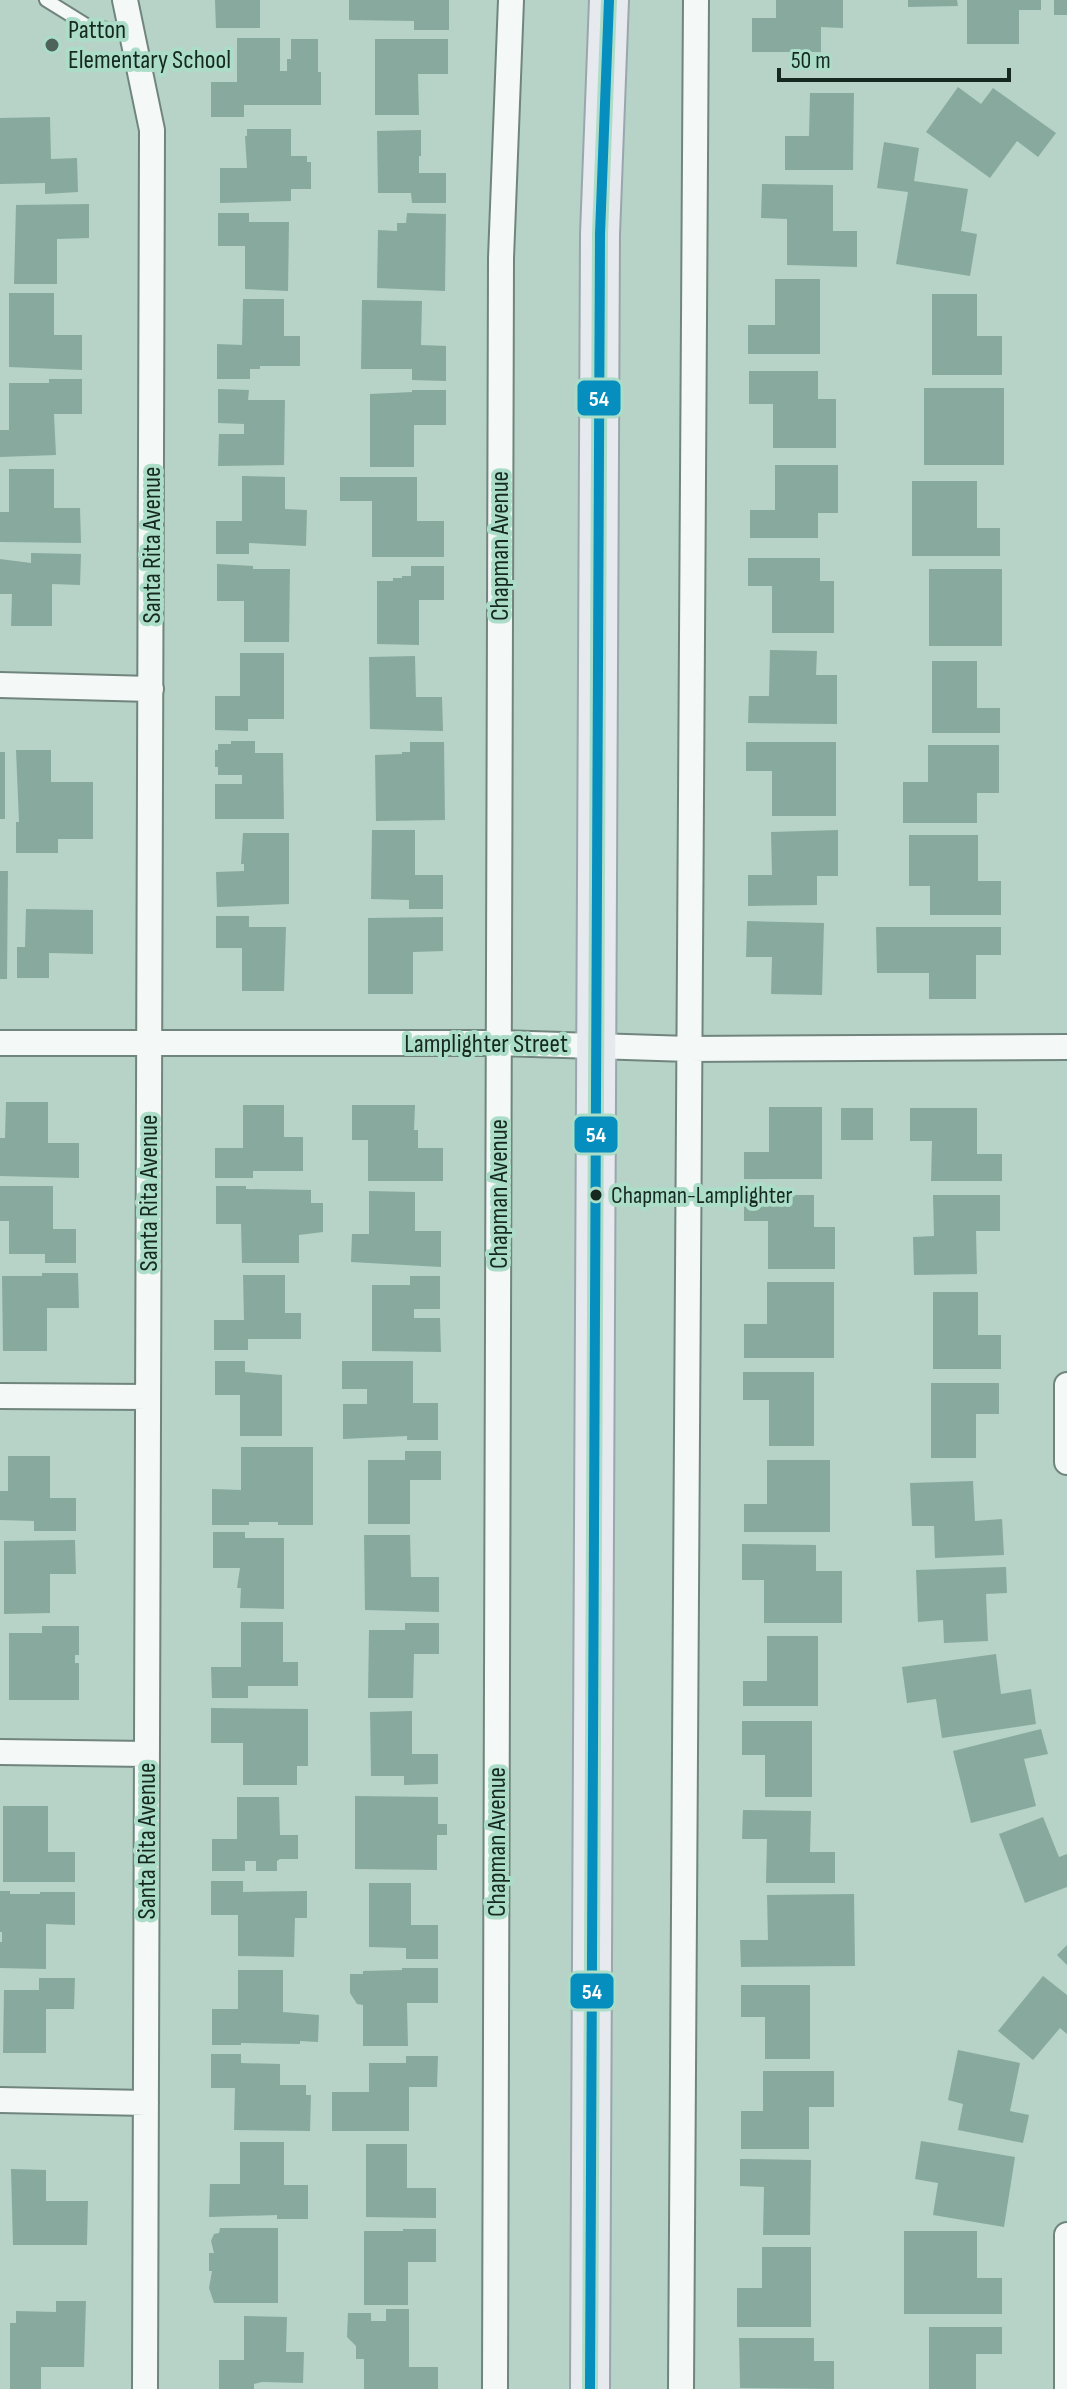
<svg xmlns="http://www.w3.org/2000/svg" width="1067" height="2389" font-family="'Sofia Sans Condensed',sans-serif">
<rect width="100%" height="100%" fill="#b7d2c7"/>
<path fill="#88aa9e" d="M215,0h45v28h-44z
M349,0h100v30h-35v-9l-65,-1z
M776,0h67v28l-22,-1v25h-69v-34h24z
M908,0h49l1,6 -50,1z
M967,0h74v10h-22v34h-52z
M1054,0h13v15h-13z
M237,38h43v33h7v-12h4v-20h27v33h3v33h-77v12h-33v-35h26z
M375,39h73v35h-30l1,41h-44z
M958,87l23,17 12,-16 63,45 -18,24 -21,-16 -27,37 -64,-46z
M810,93h44l-1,77h-68v-34h24z
M50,117l1,42 26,-1 1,34 -33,2v-11l-45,1v-66z
M247,129h44v27h16v6h4v27h-20v12l-71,2v-35h27l-2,-32h2z
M421,130v26h-2v17h27v30h-34l-1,-10h-33l-1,-62z
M884,142l35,6 -5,33 54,8 -7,42 16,3 -7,42 -74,-12 12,-72 -31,-4z
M762,184l71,1v46h24v36l-70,-2v-46l-26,-1z
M89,204v34l-32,1v45h-43l2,-79z
M218,213h31v9h40l-1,69 -43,-2v-43h-27z
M407,213l39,1 -1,77 -68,-3 1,-58 19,1v-8h9z
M775,279h45v75h-72v-29h27z
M9,293h45v42h28v35l-73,-3z
M932,294h45v42h25v39h-70z
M243,299h41v37h16v30h-40v3h-10v10h-33v-35l25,1z
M362,300l60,1 -1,44 25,1v35l-34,-1v-11h-51z
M749,371h69v28h18v49h-63v-44h-24z
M49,379h33v35h-28l2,41 -56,2v-27h9v-47h40z
M924,388h80v77h-80z
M218,389l31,1 -1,10h37l-1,65 -66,1 1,-32h25v-10l-26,-1z
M412,390h34v35h-32v42h-44v-73l42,-2z
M775,465h63v48h-20v25h-68v-28h25z
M9,469h45v39h26l1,35 -81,-1v-30h9z
M242,476l43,1v32l22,1 -1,36 -57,-3v11h-33v-33h26z
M340,477h77v44h27v36h-72v-56h-32z
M912,481h65v47h23v28h-88z
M31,553l50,1 -1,31 -28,-1v42h-41l1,-32h-12v-35l31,4z
M748,558h72v23h14v52h-62v-47h-24z
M217,564l36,2v3h37l-1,73h-45v-41h-27z
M411,566h33v34h-25v45l-42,-1v-63h16v-3h9v-2h9z
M929,569h73v77h-73z
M770,650l47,1 -1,24h21v49l-89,-1 1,-27h20z
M240,653h44v66h-36v12l-33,-1v-34h25z
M415,656l1,41h26l1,34 -73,-2 -1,-72z
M932,661h45v47h23v25h-68z
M231,741h24v12h28l1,66h-69v-35h27v-9h-24v-8h-3v-17h3v-6h13z
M410,742h34l1,78 -69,1 -1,-66 27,-1v-2h8z
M746,742h90v74h-64v-45h-26z
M928,745h71v48h-22v30h-74v-41h25z
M16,750h35v32h42v57h-35v14h-42v-31h3z
M0,752h5v67h-5z
M372,830h43v45h28v34h-34v-9l-38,-1z
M838,830v46h-21v29l-69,1v-31h24l-1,-43z
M243,833h46v71l-72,3 -1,-35 28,-1v-7h-3z
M909,835h69v46h23v34h-71v-29h-21z
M0,871h8l-1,108h-7z
M26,909l67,1v44l-44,-1v25h-32v-31h8z
M216,916h33v11h37l-2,64h-42v-43h-26z
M443,917v34l-30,1v42h-45v-76z
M747,921l77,2 -2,72 -51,-1 1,-37h-26z
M876,927h125v28h-25v44h-47v-26h-52z
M6,1102h42v41h31v35l-79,-2v-38h5z
M243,1105h41v32h19v34h-50v7h-38v-30h28z
M352,1105h63l-1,25h4v18h25v33h-75v-41h-16z
M769,1107h53v72h-78v-27h25z
M841,1108h32v32h-32z
M910,1108h67v46h25v27h-71l1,-40h-22z
M0,1186h53v43h23v34h-31v-9h-36v-33h-9z
M216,1186h30v3l65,1v13h12v29l-24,3v28h-57l-1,-39h-25z
M369,1191l46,1v39h26v36l-90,-5 1,-28h17z
M744,1195h70v32h21v42h-67v-48h-24z
M933,1195h67v36h-24l1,43 -63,1 -1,-38 21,-1z
M42,1273h36l1,35h-32v43h-44l-1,-75h40z
M243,1275h42v38h16v26h-53v11h-34v-30h30z
M410,1276h30v33h-26v9h26l1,34 -69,-1v-66h38z
M767,1282h67v76h-90v-34h23z
M933,1292h45v43h23v34h-68z
M215,1361h30v11l37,3v61h-42v-41h-25z
M342,1361h71v42h25v37h-31v-4l-64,3v-35h24v-15h-25z
M743,1372h71v74h-45v-46h-26z
M931,1383h68v31h-23v44h-45z
M241,1447h72v78h-35v-3h-29v3h-37v-36l29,1z
M405,1451h36v29h-31v44h-42v-64h37z
M8,1456h42v42h26v33h-42v-10l-34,-1v-29h8z
M767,1460h63v72h-86v-28h23z
M973,1481l2,40 27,-2 2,36 -69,3 -1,-32h-22l-2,-43z
M213,1532h32v6h39v71l-44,-1 1,-20h-4l3,-20h-27z
M364,1535h46l1,42h28v35l-74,-2z
M75,1540l1,34h-26v39l-46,1v-73z
M742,1544l74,1v26h26v52h-78v-43h-22z
M1006,1567l1,26 -21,1 2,47 -44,2 -1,-23 -25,2 -2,-52z
M241,1622h42v40h15v24h-50v12h-36l-1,-31h30z
M405,1623h34v31h-25l-1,44h-45l1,-68h36z
M42,1626h37v29h-4v8h4v37h-70v-67h33z
M767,1636h51v70h-75v-25h24z
M996,1654l5,40 30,-5 5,35 -94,14 -6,-39 -29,4 -5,-36z
M211,1708l97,1v57h-11v19h-54v-42h-32z
M412,1711v43h26v30l-34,1v-9h-33l-1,-64z
M742,1721h70v76h-47v-42h-23z
M1041,1729l7,25 -24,5 12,47 -65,17 -18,-72z
M355,1796l83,1v27h9v11h-10v35l-82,-1z
M237,1797h42l1,38h18v24h-18l-3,2v10h-21v-10h-11v10h-33v-32h25z
M3,1806h45v46h27v30h-72z
M743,1810l68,1 -1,41h25v31h-69l1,-44h-25z
M1043,1817l16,40 8,-3v33l-42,16 -26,-69z
M211,1881h32v11l64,-1v27h-12l-1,39 -56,-1v-41h-27z
M369,1883h42v42h27v34h-32v-11l-37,-1z
M0,1891h10v3h30v-2h35v33l-29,-1v45l-46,-1v-26h2v-10h-2z
M854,1894l1,72 -114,1 -1,-27h28l-1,-45z
M1067,1945v20l-10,-10z
M402,1968h36v35h-31l1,43h-45v-41l-6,-1 -7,-11v-19h13v-3l39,-1z
M238,1970h45v42l36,3 -1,27 -18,-1v3l-59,-1v2h-29v-36h26z
M1043,1976l24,19v39l-7,-6 -27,32 -35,-29z
M39,1978h36l-1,31h-28v44h-43l1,-63h35z
M741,1985h69v74h-45v-42h-24z
M958,2050l62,13 -10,48 19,4 -6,28 -65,-13 5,-26 -15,-4z
M211,2054h30v9l39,1v21h26v10h5l-1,36 -76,-1 1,-42h-24z
M406,2056h32l-1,31h-28v44h-77v-39h37v-29h37z
M763,2071h71v36h-25v42h-68v-38h22z
M921,2141l94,16 -11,70 -71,-12 5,-32 -23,-4z
M240,2142h44v43h24v34h-31v-4l-68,2 1,-33h30z
M366,2144h41v44h29v30l-70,-1z
M740,2159l71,1 -1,75h-47l1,-48 -24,-1z
M11,2169l35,1v31h42l-1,44h-74z
M220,2228h58v75h-64l-5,-15 3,-17h-3v-18h5l-3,-12 3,-7 5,-1z
M403,2229h33v33h-28v43h-44v-74h39z
M904,2231h73v47h25v36h-98z
M762,2247h49v80h-74v-39h25z
M56,2301h30l-2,66h-43v22h-31v-66h6v-12l40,1z
M386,2309h23v58h29v22h-74v-30h-8v-13l-9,-9 1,-24h23v8h15z
M244,2316l43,1 -1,35h18l-1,31 -41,-1 -8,2v5h-35v-29h25z
M929,2327h73v27h-26v35h-47z
M739,2338h75v23h20v28l-94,-1z"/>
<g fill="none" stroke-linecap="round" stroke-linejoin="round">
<g stroke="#70857d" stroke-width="16">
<path id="lane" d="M46,0l42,26 44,7"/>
</g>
<g stroke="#70857d" stroke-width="28">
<path id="street" d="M125,0l27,130 -7,2259
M0,685l151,4
M0,1043h500l189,6 378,-2
M1067,1385v77
M0,1396l148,1
M0,1752l147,2
M0,2100l146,3
M495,2389l6,-2131 10,-258
M681,2389l15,-2389
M1067,2389v-154"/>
</g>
<g stroke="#9aa6ad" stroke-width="42">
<path id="primary" d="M590,2389l10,-2155 9,-234"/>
</g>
<use href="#lane" stroke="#f4f8f7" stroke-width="12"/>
<use href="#street" stroke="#f4f8f7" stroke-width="24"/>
<use href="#primary" stroke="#e6e9ee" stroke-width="38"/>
<g stroke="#acddc8" stroke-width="16">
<path id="bus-1" d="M590,2389l10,-2155 9,-234"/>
</g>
<use href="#bus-1" stroke="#058ebe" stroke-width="10"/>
</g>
<circle fill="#4e645b" stroke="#acddc8" stroke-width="3" cx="52" cy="45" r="8"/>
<circle fill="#152921" stroke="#acddc8" stroke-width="3" cx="596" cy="1195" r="7"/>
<g text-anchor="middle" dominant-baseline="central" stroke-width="8" stroke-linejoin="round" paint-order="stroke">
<g font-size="24" fill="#152921" stroke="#acddc8" text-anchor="start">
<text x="611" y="1195">Chapman-Lamplighter</text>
</g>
<g font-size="26" fill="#152921" stroke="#acddc8" text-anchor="start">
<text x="68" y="30">Patton<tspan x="68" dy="30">Elementary School</tspan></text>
</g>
<g font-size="26" fill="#152921" stroke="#acddc8">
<text transform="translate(152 545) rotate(-90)">Santa Rita Avenue</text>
<text transform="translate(500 546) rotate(-90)">Chapman Avenue</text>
<text x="486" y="1044">Lamplighter Street</text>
<text transform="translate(149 1193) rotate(-90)">Santa Rita Avenue</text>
<text transform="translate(499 1194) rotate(-90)">Chapman Avenue</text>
<text transform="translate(147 1841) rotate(-90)">Santa Rita Avenue</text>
<text transform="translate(497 1842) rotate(-90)">Chapman Avenue</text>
</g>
</g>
<g stroke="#acddc8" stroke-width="3">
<rect x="576" y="379" width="46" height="38" rx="8" fill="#058ebe"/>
<rect x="573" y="1115" width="46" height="39" rx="8" fill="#058ebe"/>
<rect x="569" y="1972" width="46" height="38" rx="8" fill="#058ebe"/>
</g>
<g font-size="22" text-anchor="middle" font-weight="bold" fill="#fff">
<text x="599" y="406">54</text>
<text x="596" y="1142">54</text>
<text x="592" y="1999">54</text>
</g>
<path d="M779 68v12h230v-12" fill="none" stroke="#152921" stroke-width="4"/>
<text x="791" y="68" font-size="24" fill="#152921" stroke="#acddc8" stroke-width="6" paint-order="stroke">50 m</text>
</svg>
